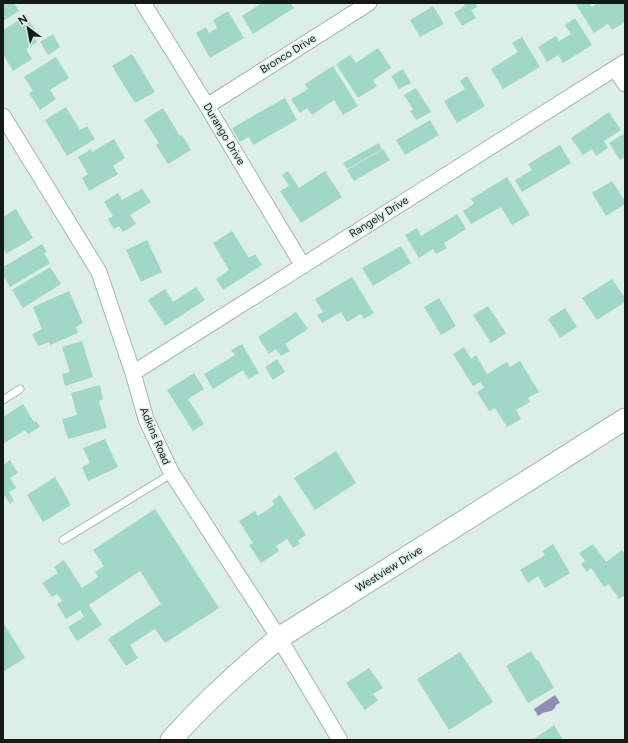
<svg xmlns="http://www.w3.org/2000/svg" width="628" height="743" font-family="Figtree,sans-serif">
<rect width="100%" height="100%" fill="#dceee8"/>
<path fill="#948bb4" d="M555,695l5,8 -4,2c-2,6 -5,6 -10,7 -3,0 -6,3 -8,4l-4,-7z"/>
<path fill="#a0d7c6" d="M3,3h11l5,8 -16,10z
M262,3h29l3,5 -41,26 -11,-18z
M463,3h12l2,4 -6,3 5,8 -14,8 -8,-13 11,-7z
M575,3h14l3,4 6,-4h27v19l-13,8 -4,-6 -14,9z
M433,6l11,18 -24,13 -10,-17z
M228,11l16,27 -34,20 -14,-25 10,-6 3,6 8,-5 -4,-8z
M26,16l10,15 -4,3 5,8 -11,7 6,10 -19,12 -10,-17v-24z
M575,18l17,27 -29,18 -5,-8 -11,7 -9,-15 18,-11 3,5 12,-7 -6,-9z
M53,34l7,13 -12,8 -8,-13z
M522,37l18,30 -37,22 -12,-20 27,-17 -6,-9z
M378,48l13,20 -18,12 4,6 -19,12 -22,-34 14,-9 6,8z
M132,54l23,38 -20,11 -23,-37z
M56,57l13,21 -19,12 6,9 -16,11 -11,-17 4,-2 -9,-14z
M333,66l25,40 -15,9 -9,-15 -22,15 -5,-7 -7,5 -9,-14 17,-10 -3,-5z
M403,69l8,14 -12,6 -8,-13z
M467,76l18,30 -28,17 -13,-22 21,-12 -5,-8z
M416,88l15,24 -15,8 -6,-9 3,-2 -9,-14z
M285,98l12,22 -44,25 -4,-8 -9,5 -8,-14z
M66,107l14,23 7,-4 8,13 -28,17 -22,-36z
M163,108l17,28 2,-1 9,15 -23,14 -12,-19 3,-2 -15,-23z
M609,112l12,18 -17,11 4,7 -12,8 -4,-7 -9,6 -12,-17z
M430,120l9,15 -34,20 -9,-15z
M625,133v24l-5,3 -11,-17z
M114,139l11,19 -12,8 5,8 -29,17 -7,-13 6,-4 -10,-17 13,-8 1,3z
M379,143l3,6 -35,20 -4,-6z
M560,145l11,18 -49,29 -7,-12 17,-10 -4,-6z
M383,149l7,11 -36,21 -7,-11z
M288,171l11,17 26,-17 17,26 -41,26 -21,-32 9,-5 -7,-11z
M507,177l23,38 -18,10 -11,-18 -30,17 -8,-13 11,-7 -3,-5z
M612,181l13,20v3l-19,12 -14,-23z
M142,189l9,13 -21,13 6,9 -13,8 -4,-6 -5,3 -6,-10 5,-3 -9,-14 14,-9 4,7z
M16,209l17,29 -27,16 -3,-5v-32z
M457,214l9,15 -22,14 3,5 -11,6 -3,-5 -14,9 -14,-23 12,-7 4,8z
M232,231l17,27 6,-4 7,11 -39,25 -7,-11 13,-9 -16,-27z
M147,240l15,32 -21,10 -15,-32z
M42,244l5,8 -3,1 6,10 -40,24 -7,-12v-8z
M401,246l10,17 -38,23 -11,-18z
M50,267l11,17 -38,24 -11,-18z
M352,277l22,36 -10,6 -3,-5 -14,8 -6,-10 -19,11 -5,-8 6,-3 -8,-13z
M612,279l13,19v4l-28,18 -15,-22z
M196,287l9,13 -40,26 -17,-26 17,-11 8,13z
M69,291l14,32 -7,4 2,6 -28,12 -1,-3 -11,4 -6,-12 10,-5 -9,-22z
M439,298l17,28 -15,9 -17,-28z
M488,306l18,27 -15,10 -18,-28z
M565,308l12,19 -17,11 -12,-19z
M296,312l12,17 -23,15 5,7 -9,5 -5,-7 -7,5 -11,-17z
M82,341l11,36 -28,9 -3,-12 8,-2 -8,-25z
M242,344l17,29 -10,6 -6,-9 -30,19 -9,-15 31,-19 -4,-5z
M464,347l7,12 5,-4 11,19 20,-12 3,5 10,-6 19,31 -11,6 2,4 -14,8 5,9 -14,8 -12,-19 -6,3 -12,-19 7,-4 -4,-6 -7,4 -20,-32z
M277,359l8,13 -12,8 -8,-13z
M194,373l10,16 -16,10 16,25 -11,7 -26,-41z
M100,385l3,14 -4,2 8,27 -39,11 -6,-20 15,-4 -6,-22z
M23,404l11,18 2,-1 4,6 -12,7 -3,-4 -22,14v-27z
M105,439l13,28 -30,14 -6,-14 8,-4 -7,-15z
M336,451l20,32 -41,27 -21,-32z
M10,460l8,13 -8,5 6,10 -7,4 5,9 -4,3 -5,-8h-2v-31z
M55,477l16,28 -28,17 -16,-27z
M280,495l26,40 -8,5 2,4 -7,4 -6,-9 -11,7 3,5 -18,12 -12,-18 4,-2 -14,-22 16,-10 3,5 16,-11 -2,-4z
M155,509l64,99 -54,35 -10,-14 -25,16 8,13 -12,8 -18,-27 53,-35 -21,-33 -51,34 13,20 -25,16 -9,-14 16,-10 -4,-7 -14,9 -9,-15 5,-3 -5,-7 -5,3 -10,-14 16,-10 -4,-6 10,-7 18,28 16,-11 -3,-5 9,-6 -11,-16z
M553,544l17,29 -25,15 -7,-12 -10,7 -8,-13 25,-15 -3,-4z
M593,544l13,18 16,-12 3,4v41l-6,4 -10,-15 -5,3 -13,-19 -4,4 -6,-8 4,-3 -6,-8z
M3,622l22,36 -22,14z
M531,651l5,9h2l16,28 -26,15 -22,-37z
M460,652l33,50 -44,28 -32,-51z
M369,668l14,20 -10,6 5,6 -13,10 -19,-27z
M554,725l8,13 -2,2h-25l-1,-1z"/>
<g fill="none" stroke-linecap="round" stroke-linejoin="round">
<g stroke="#a5b6b1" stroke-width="9">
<path id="lane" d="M3,400l17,-11
M63,540l108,-66"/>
</g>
<g stroke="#a5b6b1" stroke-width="17">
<path id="street" d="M143,3l64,103 96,160
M615,68l10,16
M207,106l162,-103
M3,116l96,156 34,101 13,46 25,53 108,166 61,102
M133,373l492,-311"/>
</g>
<g stroke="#a5b6b1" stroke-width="23">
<path id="secondary" d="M171,740c33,-37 70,-71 108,-102l346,-219"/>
</g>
<use href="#lane" stroke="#fff" stroke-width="7"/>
<use href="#street" stroke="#fff" stroke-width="15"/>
<use href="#secondary" stroke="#fff" stroke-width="21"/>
</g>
<g text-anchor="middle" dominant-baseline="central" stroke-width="3" stroke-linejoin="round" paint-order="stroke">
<g font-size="11" fill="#141a18" stroke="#dceee8">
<text transform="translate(288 54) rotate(-32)">Bronco Drive</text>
<text transform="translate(224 134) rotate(59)">Durango Drive</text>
<text transform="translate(379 217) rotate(-32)">Rangely Drive</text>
<text transform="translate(155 436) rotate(67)">Adkins Road</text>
<text transform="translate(389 569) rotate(-32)">Westview Drive</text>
</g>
</g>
<rect width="628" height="743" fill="none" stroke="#141a18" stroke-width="8"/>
<g transform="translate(28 28) rotate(328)" stroke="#dceee8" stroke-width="3" paint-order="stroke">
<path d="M0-3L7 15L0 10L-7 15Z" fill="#141a18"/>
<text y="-6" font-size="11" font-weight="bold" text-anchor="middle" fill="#141a18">N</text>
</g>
</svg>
